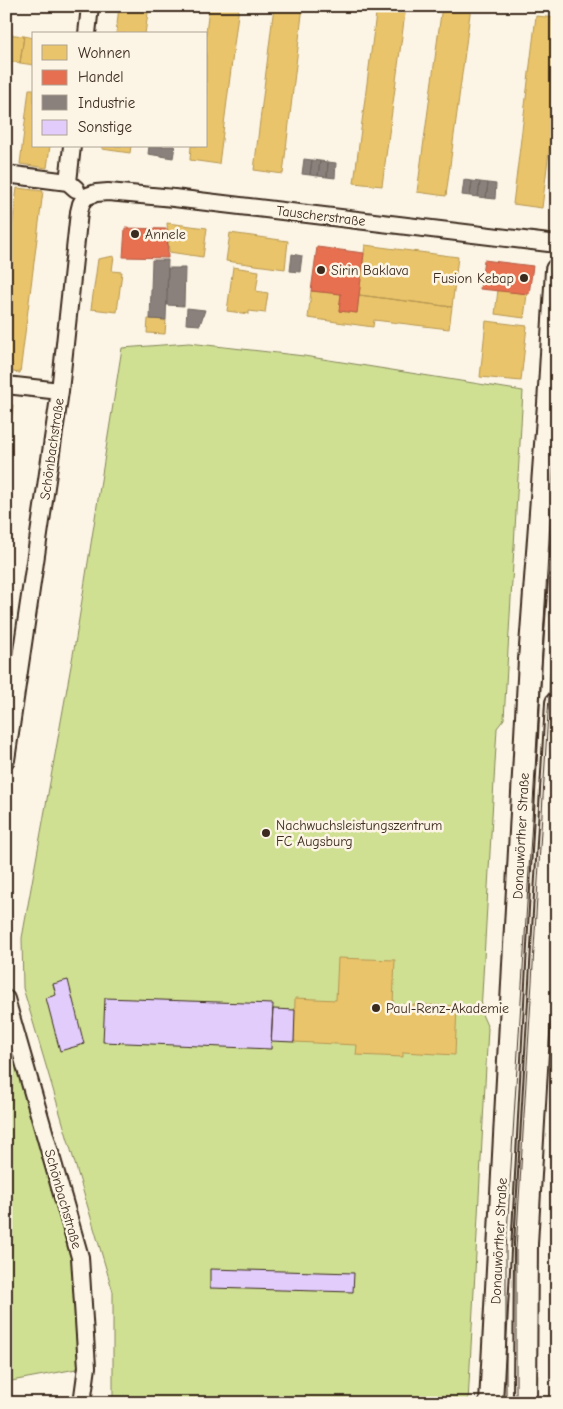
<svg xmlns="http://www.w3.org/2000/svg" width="563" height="1409" font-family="'Comic Neue',sans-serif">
<rect width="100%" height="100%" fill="#fcf5e5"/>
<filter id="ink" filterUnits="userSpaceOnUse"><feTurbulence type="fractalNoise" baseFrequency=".02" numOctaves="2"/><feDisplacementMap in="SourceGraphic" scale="10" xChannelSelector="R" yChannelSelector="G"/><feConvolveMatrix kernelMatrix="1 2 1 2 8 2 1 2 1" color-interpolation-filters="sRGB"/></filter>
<g filter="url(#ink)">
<path fill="#f4e9ec" d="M557,1191v212h-2l-2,-100z"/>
<path fill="#cfe093" stroke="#858558" d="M189,343l115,13 219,35 -19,328 -7,9 -16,284 7,16 -20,375h-355v-111l-90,-304 -1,-50 54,-300 46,-290z
M6,999l74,258 7,110 -81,15z"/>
<path fill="#e9c46a" stroke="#b59653" d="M119,6h30l-4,28h-29z
M209,6h30l-20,158 -29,-4 1,-14h15v-112z
M274,6h29l-20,168 -29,-4z
M377,6h29l-24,180 -28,-3z
M442,6h29l-25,190 -29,-4z
M536,16l21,2v68l-15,122 -29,-4z
M6,34l18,2 -4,27 -14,-2z
M24,36l10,2v27l-14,-2z
M29,89h5v57h16l-3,22 -27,-4z
M102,146h29l-1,7 -28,-4z
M17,188l26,3 -23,182 -14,-2v-97z
M167,223l40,5 -4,29 -34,-5z
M230,233l58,8 -3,28 -59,-8z
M365,245l93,12 -6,50 -93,-12z
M114,256l-2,15 10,1 -5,40 -26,-3 7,-50z
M233,267l26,4 -3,20 12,2 -3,20 -16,-2v3l-22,-3z
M498,290l29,4 -3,24 -29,-4z
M311,291l30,3 -2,17 18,2 2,-18 93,12 -3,22 -75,-9 -1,7 -65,-9z
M148,319l18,1 -1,14 -18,-1z
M486,321l41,5 -6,55 -41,-4z
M6,404l7,1 -7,57z
M338,958l57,2 -2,44 64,2 -2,49 -52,-3v5l-47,-2 1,-10 -63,-3 1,-44 41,2z"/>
<path fill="#e76f51" stroke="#b35a42" d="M125,228l42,1 1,29 -45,-1z
M317,247l47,6 -7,60 -18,-2 2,-17 -30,-3z
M484,260l49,6 -4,28 -49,-5z"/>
<path fill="#8a817c" stroke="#726760" d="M149,146h26l-2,12 -25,-4z
M304,159l8,1 -2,15 -8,-1z
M312,160l8,1 -2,15 -8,-1z
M320,161l8,1 -1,15 -9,-1z
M328,162l8,1 -1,15 -8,-1z
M464,180l8,1 -2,15 -8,-1z
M472,181l8,1 -2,15 -8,-1z
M480,182l8,1 -2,15 -8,-1z
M488,183l8,1 -1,15 -9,-1z
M292,254l10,2 -2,16 -10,-1z
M152,260h16l-2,60 -16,-1z
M168,268h17l-1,38 -17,-1z
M187,308l18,2 -5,15 -14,-1z"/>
<path fill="#e2ccfc" stroke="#3b2a1e" d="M68,980l16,64 -24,7 -14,-53 10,-3 -3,-11z
M105,998l168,6 -2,45 -168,-7z
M273,1009l22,1 -1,32 -23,-1z
M210,1269l144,4 -1,19 -143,-4z"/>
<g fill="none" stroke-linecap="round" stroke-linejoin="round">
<g stroke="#3b2a1e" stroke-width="20">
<path id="minor" d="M87,34l3,-28
M72,146l-4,36 8,7
M6,174l62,8
M85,197l11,-4 12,-1 66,6 383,46
M6,385l54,6
M6,760l54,-369 19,-179 2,-8 4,-7
M6,999l74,258 7,110 -5,36"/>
</g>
<g stroke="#3b2a1e" stroke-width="26">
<path id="secondary" d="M491,1403l39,-743 19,-256 8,-134
M525,1403l1,-159 31,-541"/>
</g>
<use href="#minor" stroke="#fcf5e5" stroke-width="16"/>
<use href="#secondary" stroke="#fcf5e5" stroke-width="22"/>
<path stroke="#3b2a1e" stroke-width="1" d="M506,1403v-153l51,-844
M516,1403v-153l41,-688"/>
</g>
</g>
<g fill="#3b2a1e" stroke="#fcf5e5" stroke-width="2">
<circle cx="135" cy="234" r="5"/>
<circle cx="321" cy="270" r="5"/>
<circle cx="524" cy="278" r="5"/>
<circle cx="266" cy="833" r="5"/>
<circle cx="376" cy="1008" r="5"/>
</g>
<g text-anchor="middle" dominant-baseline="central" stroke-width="5" stroke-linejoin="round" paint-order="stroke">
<g font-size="14" fill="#3b2a1e" stroke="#fcf5e5">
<text transform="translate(321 216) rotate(7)">Tauscherstraße</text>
<text transform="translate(52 449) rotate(-82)">Schönbachstraße</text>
<text transform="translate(521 836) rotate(-87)">Donauwörther Straße</text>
<text transform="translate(63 1199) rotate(74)">Schönbachstraße</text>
<text transform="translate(499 1241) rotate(-87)">Donauwörther Straße</text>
</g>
<g font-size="14" fill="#3b2a1e" stroke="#fcf5e5" text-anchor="start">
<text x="145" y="234">Annele</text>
<text x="331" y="270">Sirin Baklava</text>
<text x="514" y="278" text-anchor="end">Fusion Kebap</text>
<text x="276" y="825">Nachwuchsleistungszentrum<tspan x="276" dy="16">FC Augsburg</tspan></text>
<text x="386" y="1008">Paul-Renz-Akademie</text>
</g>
</g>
<rect width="563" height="1409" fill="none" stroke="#fcf5e5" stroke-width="25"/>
<rect x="12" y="12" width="538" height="1384" fill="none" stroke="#3b2a1e" stroke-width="2" filter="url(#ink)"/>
<rect x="32" y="32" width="175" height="115" fill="#fcf5e5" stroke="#afa495"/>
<rect x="42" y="45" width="25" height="15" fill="#e9c46a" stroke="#afa495"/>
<text x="78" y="58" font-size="15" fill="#3b2a1e">Wohnen</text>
<rect x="42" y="70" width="25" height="15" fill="#e76f51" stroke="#afa495"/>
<text x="78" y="82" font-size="15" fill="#3b2a1e">Handel</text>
<rect x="42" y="95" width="25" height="15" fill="#8a817c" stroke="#afa495"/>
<text x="78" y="108" font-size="15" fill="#3b2a1e">Industrie</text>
<rect x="42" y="120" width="25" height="15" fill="#e2ccfc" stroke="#afa495"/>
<text x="78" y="132" font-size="15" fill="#3b2a1e">Sonstige</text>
</svg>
